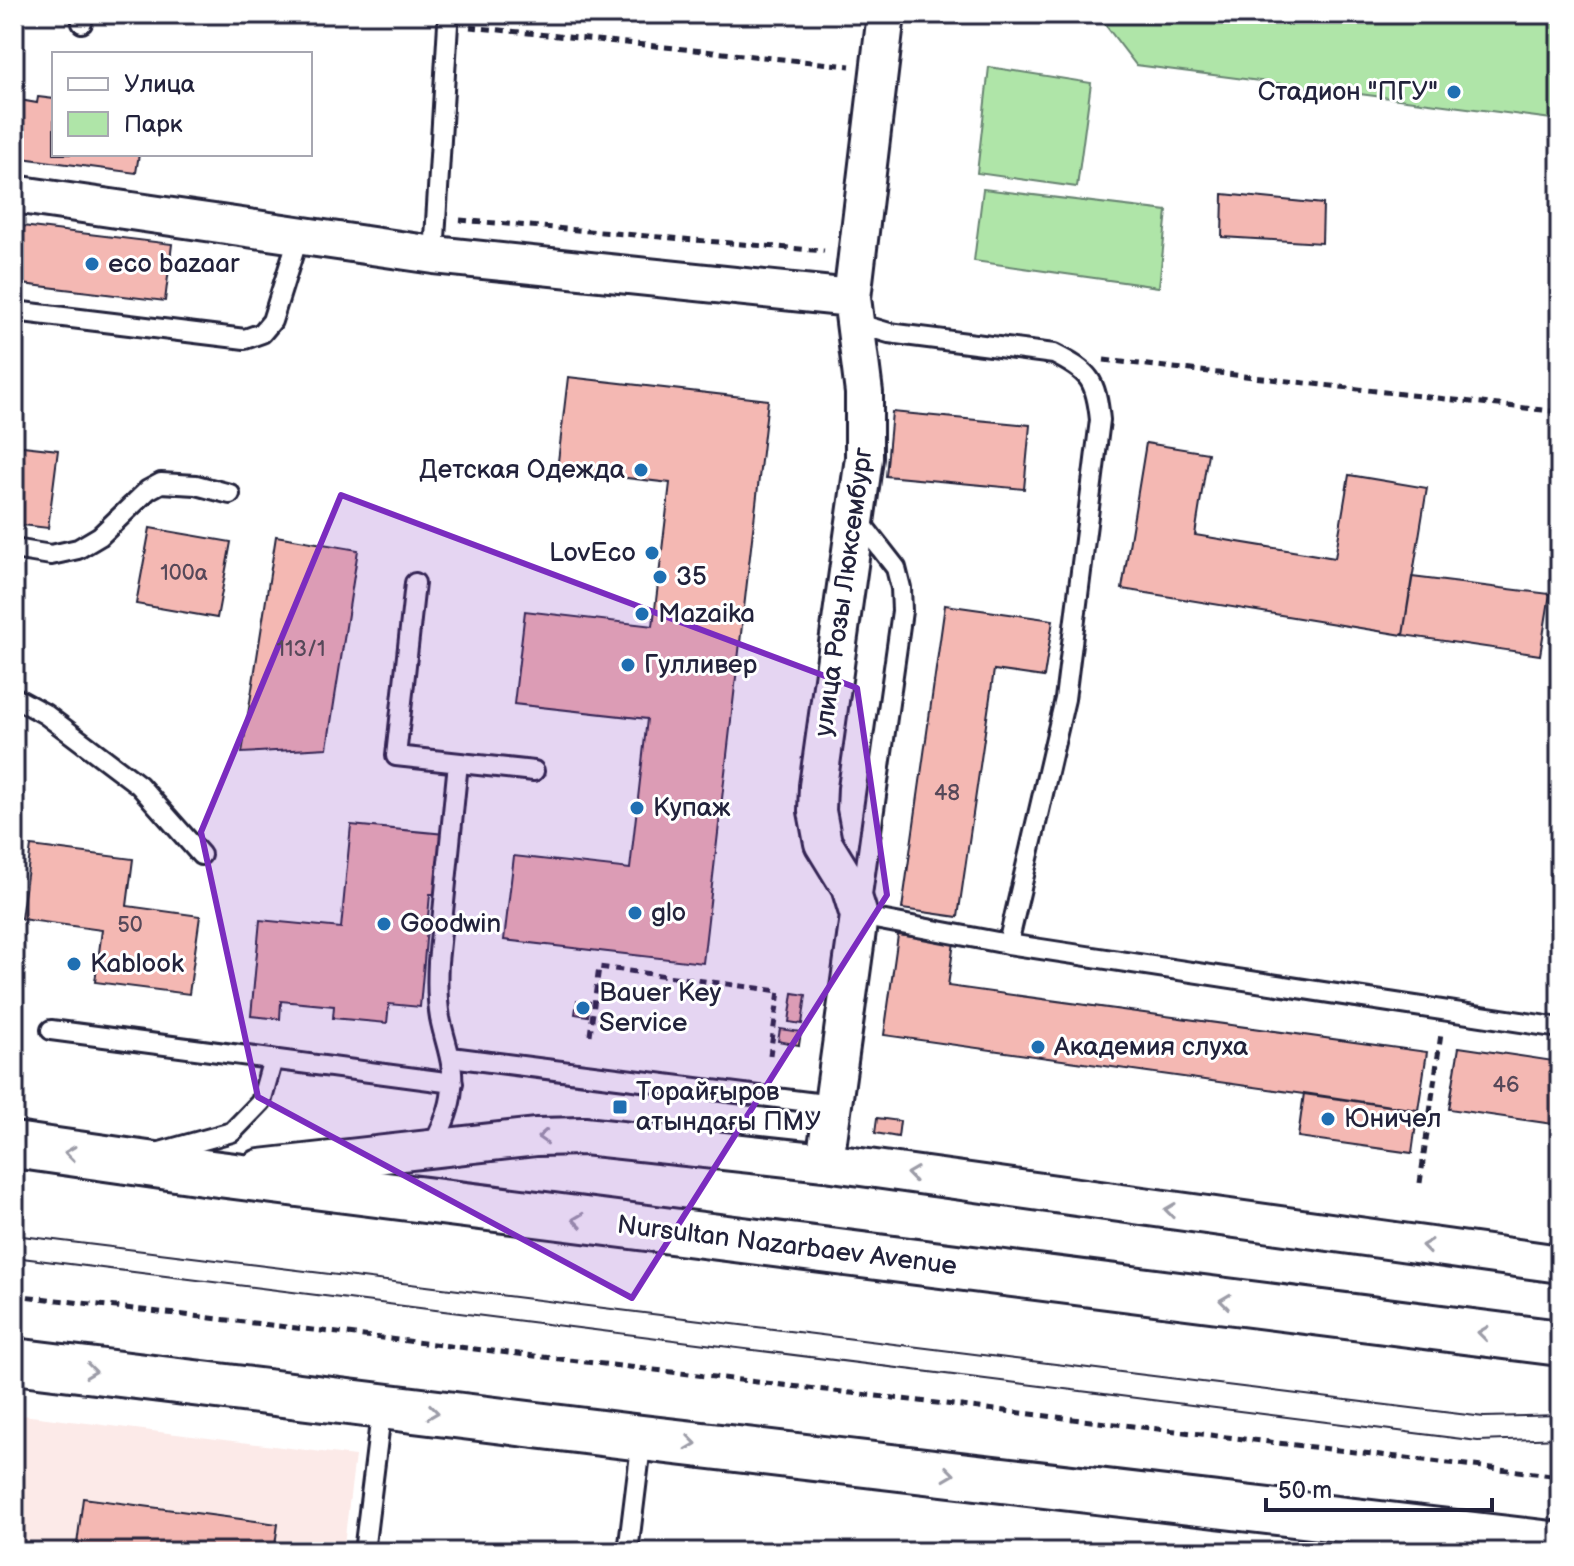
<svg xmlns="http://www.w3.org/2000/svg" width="1574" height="1566" font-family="'Balsamiq Sans',sans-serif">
<rect width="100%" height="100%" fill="#fff"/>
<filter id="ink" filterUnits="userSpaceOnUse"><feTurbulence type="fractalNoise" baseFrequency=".0125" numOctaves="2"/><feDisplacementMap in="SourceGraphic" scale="16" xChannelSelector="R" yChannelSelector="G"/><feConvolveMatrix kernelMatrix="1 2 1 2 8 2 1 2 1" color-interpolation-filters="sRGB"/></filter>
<g filter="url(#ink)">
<path fill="#fceae8" d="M14,1414l341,42 -12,96h-329z"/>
<path fill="#afe5a8" stroke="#688472" stroke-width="2" d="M1097,14h463v106l-424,-55z
M989,67l102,16 -14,104 -100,-14z
M983,189l184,22 -8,76 -185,-26z"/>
<path fill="#f4b8b3" stroke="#22223b" stroke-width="2" d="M14,14h11l-11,82z
M38,97l16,2v55h85l-3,19 -122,-16v-58l23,4z
M1223,194l100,10 -1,39 -100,-6z
M14,225l158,19 -7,57 -151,-18z
M568,377l200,23 -65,563 -199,-23 10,-84 116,13 17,-150 -133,-15 11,-93 128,15 17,-143 -113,-13z
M892,412l138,13 -6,64 -138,-13z
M1146,443l62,10 -13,82 140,23 14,-83 78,13 -24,147 -281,-46z
M14,445l44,5 -10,78 -34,-4z
M150,528l81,14 -14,76 -81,-14z
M276,536l82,14 -31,198 -85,5z
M1412,577l138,17 -10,61 -137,-20z
M945,605l108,15 -9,57 -50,-7 -36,247 -56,-8z
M351,825l94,9 -6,60h-9l-10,113 -31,-3 -2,19 -54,-5 1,-12 -53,-5 -1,18 -29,-3 9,-96 81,8z
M31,846l102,13 -6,47 73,10 -11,78 -94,-12 7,-52 -81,-11z
M898,935l56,7 -6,44 479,66 -9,58 -534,-75z
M793,993l13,2 -4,29 -13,-2z
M577,1001l13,1 -2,14 -13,-2z
M780,1029l21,3 -2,13 -21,-4z
M1459,1047l101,15v63l-111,-16z
M1304,1093l114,17 -6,43 -114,-16z
M877,1118l23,3 -2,16 -23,-4z
M83,1498l195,26 -4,28h-198z"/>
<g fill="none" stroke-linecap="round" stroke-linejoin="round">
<g stroke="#22223b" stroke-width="24">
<path id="service" d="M82,23l1,-9
M434,255l14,-231
M14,311l231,28 17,-6 10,-12 27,-86
M859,315l3,10 27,8 165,21c36,18 42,26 46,66l-35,279 -57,245
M857,518l39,50 5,20 1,23 -43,305 149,28 552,84
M14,549l37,6 27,-6 22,-13 48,-46 13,-7 35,2 34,9
M415,583l-19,173 138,15
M14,697l31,17 94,71 62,70
M51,1030l402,53
M451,1057l381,48
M431,1149c8,-16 17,-33 20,-52 5,-33 -5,-49 -11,-79 -3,-18 -3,-37 -2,-56l20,-199
M160,1152l72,-20 29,-30 12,-43
M364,1552l18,-146
M628,1552l14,-114"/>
</g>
<g stroke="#22223b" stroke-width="42">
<path id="minor" d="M14,194l420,61 418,43
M825,1162l34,-246 -9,-29 -27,-44 -6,-32 1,-25 46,-328v-65l-12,-95 34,-284
M260,1168l276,-31 48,-1 241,26 735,102"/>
</g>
<g stroke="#22223b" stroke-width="50">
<path id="primary" d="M14,1145l197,28 1349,170
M14,1361l628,77 918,107"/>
</g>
<path stroke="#22223b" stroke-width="5" stroke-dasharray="8 6" stroke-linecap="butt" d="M470,27l380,39
M460,220l364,31
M1104,360l456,52
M590,1035l9,-68 180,24 -9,64
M1420,1183l21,-149
M14,1295l1546,181"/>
<use href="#service" stroke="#fff" stroke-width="18"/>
<use href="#minor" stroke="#fff" stroke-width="36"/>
<use href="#primary" stroke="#fff" stroke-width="44"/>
<path stroke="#22223b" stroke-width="2" d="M14,1235l1470,182 76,-2
M14,1257l1464,184 82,-3"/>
</g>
<defs><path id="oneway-chevron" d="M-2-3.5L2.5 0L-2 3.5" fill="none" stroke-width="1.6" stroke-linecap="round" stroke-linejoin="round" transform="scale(2)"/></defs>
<g stroke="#9c9ca7">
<use href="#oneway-chevron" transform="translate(543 1137) rotate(177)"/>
<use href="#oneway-chevron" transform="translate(70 1153) rotate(-172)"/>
<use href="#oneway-chevron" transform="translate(912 1174) rotate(-172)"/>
<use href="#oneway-chevron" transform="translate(1170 1210) rotate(-172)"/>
<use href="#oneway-chevron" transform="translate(578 1220) rotate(-173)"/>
<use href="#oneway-chevron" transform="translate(1427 1246) rotate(-172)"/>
<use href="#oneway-chevron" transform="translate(1225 1301) rotate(-173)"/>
<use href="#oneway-chevron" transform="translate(1483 1333) rotate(-173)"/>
<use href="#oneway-chevron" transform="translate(91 1371) rotate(7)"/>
<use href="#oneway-chevron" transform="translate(433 1412) rotate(7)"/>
<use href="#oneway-chevron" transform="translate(691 1443) rotate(7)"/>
<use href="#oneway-chevron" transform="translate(949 1474) rotate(7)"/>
</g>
</g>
<path fill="#7b2cbf" fill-opacity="0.2" stroke="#7b2cbf" stroke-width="6" stroke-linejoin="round" d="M341,495l516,193 30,207 -255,403 -374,-201 -57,-265z"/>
<g fill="#1f6fb2" stroke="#fff" stroke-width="3">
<circle cx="1454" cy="92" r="8"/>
<circle cx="92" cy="264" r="8"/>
<circle cx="641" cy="470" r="8"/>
<circle cx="652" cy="553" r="8"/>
<circle cx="660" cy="577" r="8"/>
<circle cx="642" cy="614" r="8"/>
<circle cx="628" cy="665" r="8"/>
<circle cx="637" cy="808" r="8"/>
<circle cx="635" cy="913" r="8"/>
<circle cx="384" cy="924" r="8"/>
<circle cx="74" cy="964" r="8"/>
<circle cx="583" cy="1008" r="8"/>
<circle cx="1038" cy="1047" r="8"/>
<rect x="612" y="1099" width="16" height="16" rx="4"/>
<circle cx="1328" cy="1119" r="8"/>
</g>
<g text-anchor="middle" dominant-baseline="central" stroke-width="6" stroke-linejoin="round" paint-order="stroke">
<g font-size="22" fill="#564859">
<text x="184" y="573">100а</text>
<text x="301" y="649">113/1</text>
<text x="947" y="793">48</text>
<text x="130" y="925">50</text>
<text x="1506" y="1085">46</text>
</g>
<g font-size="26" fill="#22223b" stroke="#fff" text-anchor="start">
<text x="1438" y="92" text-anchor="end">Стадион "ПГУ"</text>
<text x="108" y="264">eco bazaar</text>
<text x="625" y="470" text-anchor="end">Детская Одежда</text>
<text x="636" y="553" text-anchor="end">LovEco</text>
<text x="676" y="577">35</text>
<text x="658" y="614">Mazaika</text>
<text x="644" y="665">Гулливер</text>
<text x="653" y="808">Купаж</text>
<text x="651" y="913">glo</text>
<text x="400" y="924">Goodwin</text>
<text x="90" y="964">Kablook</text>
<text x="599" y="993">Bauer Key<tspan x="599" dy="30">Service</tspan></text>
<text x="1054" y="1047">Академия слуха</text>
<text x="636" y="1092">Торайғыров<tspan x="636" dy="30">атындағы ПМУ</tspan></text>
<text x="1344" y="1119">Юничел</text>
</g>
<g font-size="26" fill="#22223b" stroke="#fff">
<text transform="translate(844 592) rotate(-82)">улица Розы Люксембург</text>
<text transform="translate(787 1246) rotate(7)">Nursultan Nazarbaev Avenue</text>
</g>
</g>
<rect width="1574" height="1566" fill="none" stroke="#fff" stroke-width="48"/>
<rect x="24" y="24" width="1526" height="1518" fill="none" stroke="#22223b" stroke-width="3" filter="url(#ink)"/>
<rect x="52" y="52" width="260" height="104" fill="#ffffff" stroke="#a7a7b1" stroke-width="2"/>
<rect x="68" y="78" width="40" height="12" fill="#ffffff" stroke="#a7a7b1" stroke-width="2"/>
<text x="124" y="92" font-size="24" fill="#22223b">Улица</text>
<rect x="68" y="112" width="40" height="24" fill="#afe5a8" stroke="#a7a7b1" stroke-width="2"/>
<text x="124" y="132" font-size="24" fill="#22223b">Парк</text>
<path d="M1266 1498v12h226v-12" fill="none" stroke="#22223b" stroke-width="4"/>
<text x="1278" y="1498" font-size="24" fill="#22223b" stroke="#ffffff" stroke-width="6" paint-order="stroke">50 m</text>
</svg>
